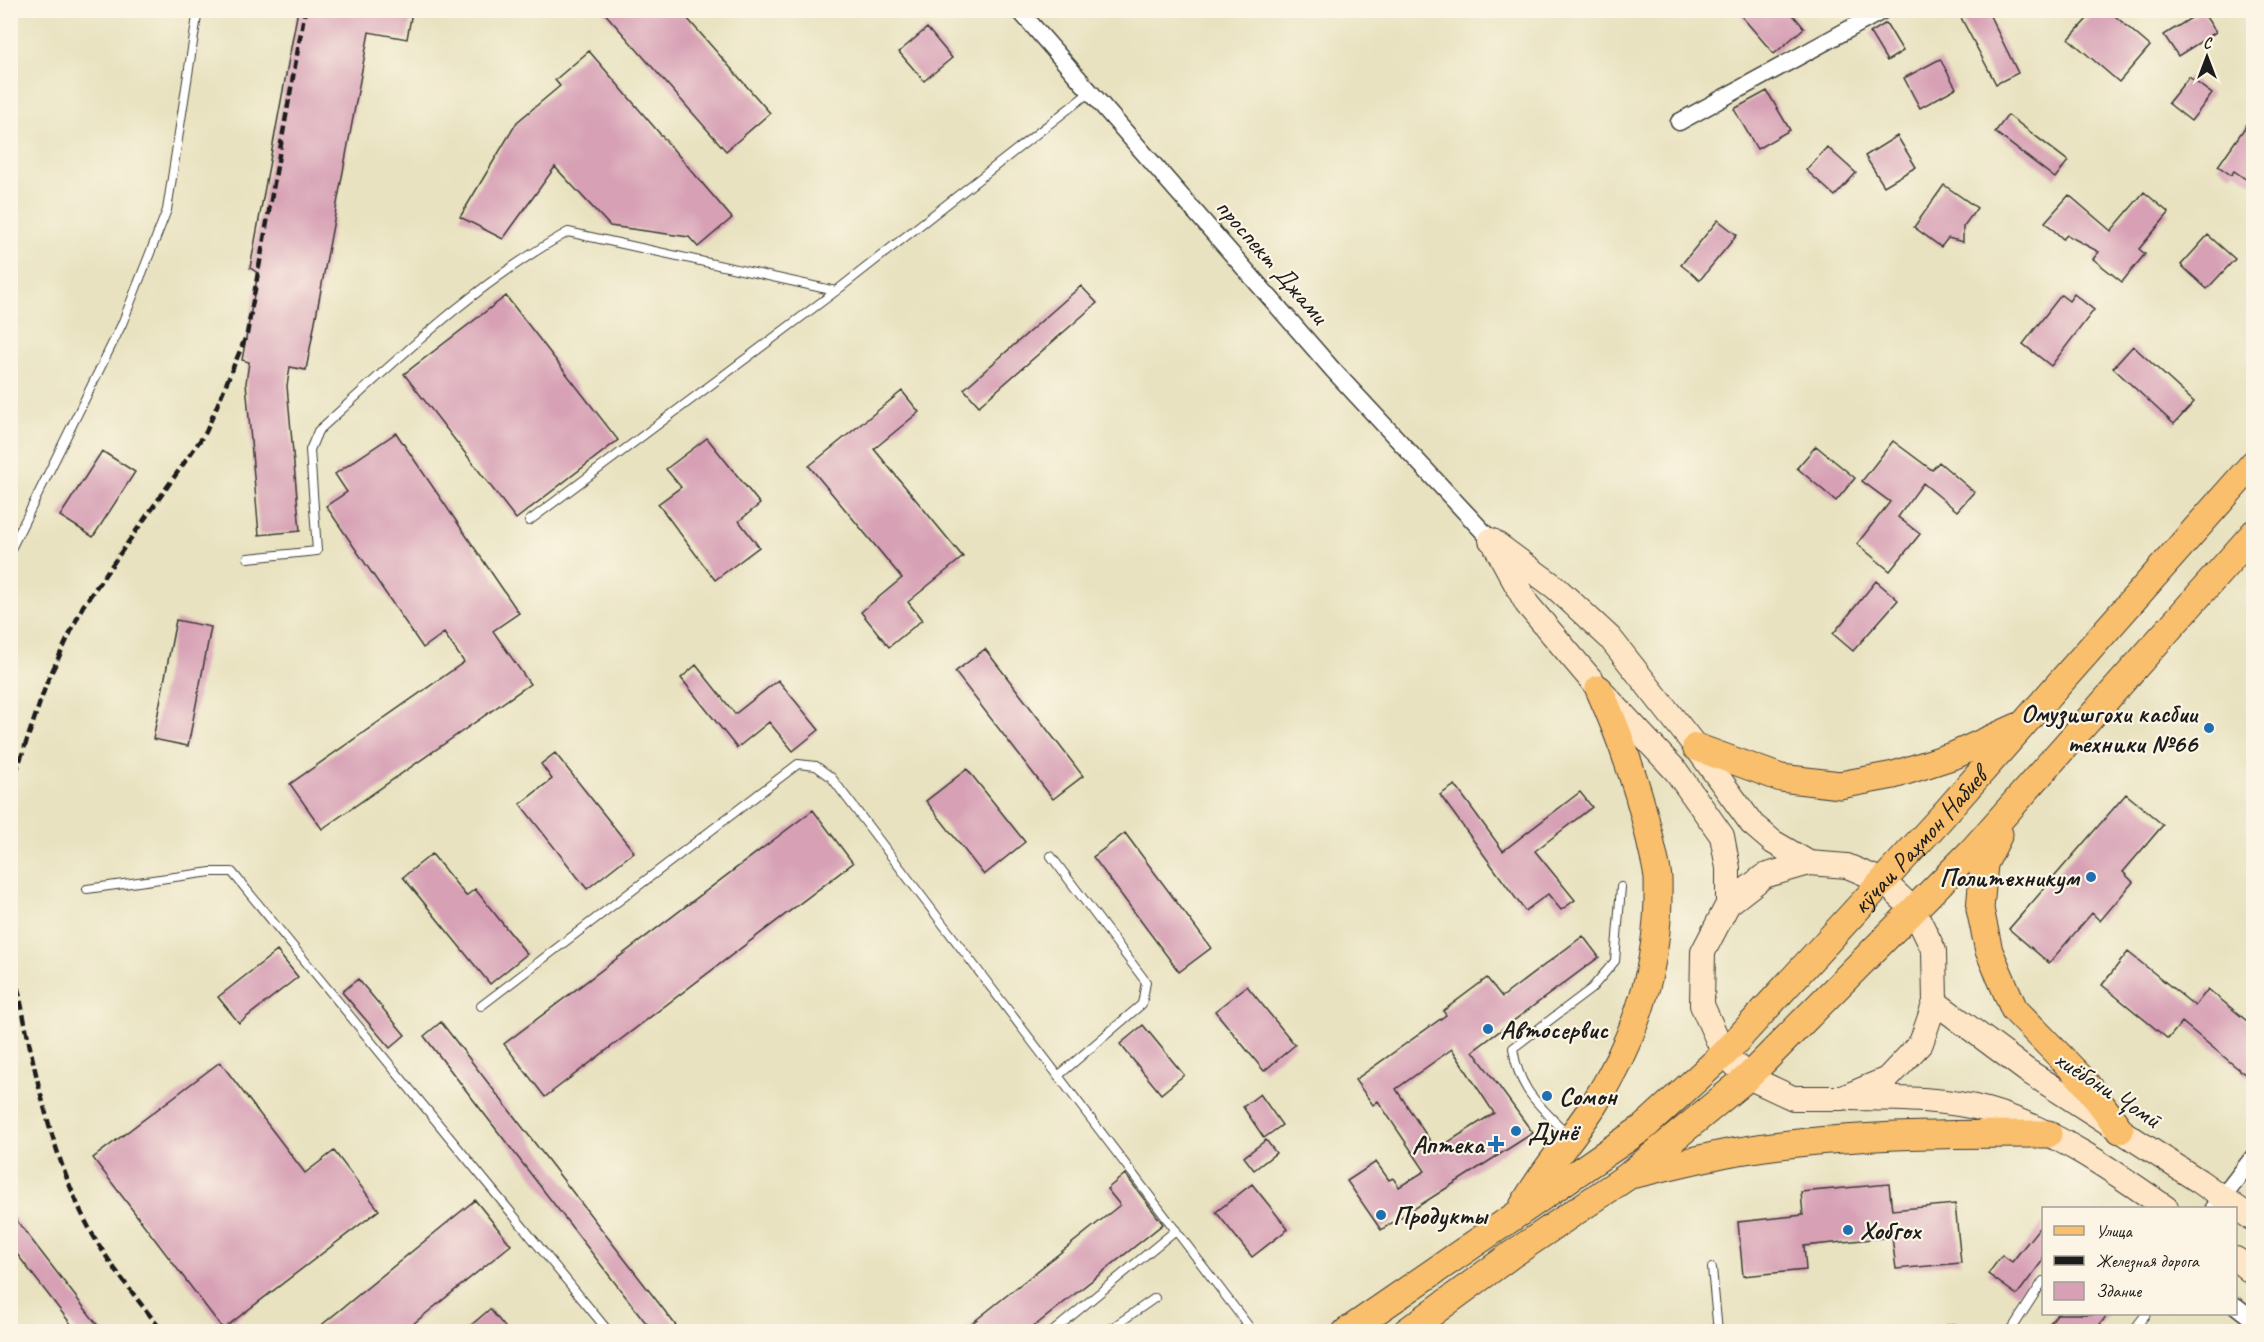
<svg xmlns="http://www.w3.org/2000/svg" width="2264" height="1342" font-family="Caveat,sans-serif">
<rect width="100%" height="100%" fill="#fcf5e5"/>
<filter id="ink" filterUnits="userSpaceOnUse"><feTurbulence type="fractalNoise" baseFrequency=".0167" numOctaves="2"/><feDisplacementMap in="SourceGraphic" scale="12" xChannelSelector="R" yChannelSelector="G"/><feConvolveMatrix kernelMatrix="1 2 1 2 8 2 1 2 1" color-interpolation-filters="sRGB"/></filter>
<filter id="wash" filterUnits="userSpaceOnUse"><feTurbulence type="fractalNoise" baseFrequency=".008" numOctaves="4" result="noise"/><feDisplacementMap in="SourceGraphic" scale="24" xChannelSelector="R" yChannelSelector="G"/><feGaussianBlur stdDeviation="1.35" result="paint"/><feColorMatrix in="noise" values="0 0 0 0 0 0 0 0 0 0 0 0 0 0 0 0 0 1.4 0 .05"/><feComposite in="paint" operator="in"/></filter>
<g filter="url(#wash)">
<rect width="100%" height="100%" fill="#e8e2c0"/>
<g id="blocks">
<path fill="#d7a0b5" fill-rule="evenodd" d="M298,10l114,2 -5,27 -38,-7 -63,338 -16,-3 -3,19 13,145 -41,4 -13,-152 3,-21 -7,-2 16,-87 -8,-5z
M602,10h78l90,103 -44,38z
M1736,10h53l15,18 -30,26z
M1957,10h30l31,63 -22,11z
M2095,10h13l42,36 -31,36 -50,-43z
M2202,11l14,21 -38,24 -14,-21z
M1886,23l17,28 -16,10 -17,-28z
M927,28l25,30 -28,23 -25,-29z
M589,51l143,167 -34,29 -9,-10 -79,-11 -55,-59 -52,72 -43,-22 57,-95 43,-36 -5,-6z
M1940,59l16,29 -36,20 -16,-30z
M2189,77l23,17 -21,27 -23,-18z
M1767,91l23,39 -33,19 -23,-40z
M2008,115l60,46 -13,17 -60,-46z
M2253,116v68l-19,-13 -3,4 -13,-9z
M1897,136l19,31 -32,19 -19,-30z
M1827,147l29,26 -21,23 -29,-26z
M1944,185l33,23 -14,19v15l-15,-4 -7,9 -27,-20z
M2144,192l25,21 -30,36 6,5 -23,28 -29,-23 6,-7 -32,-17 -4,4 -18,-17 24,-27 42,36z
M1718,220l19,15 -37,45 -19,-15z
M2208,235l27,24 -28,30 -26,-24z
M1081,286l16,17 -118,103 -15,-17z
M2074,294l20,16 -43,56 -28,-22 38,-49 8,6z
M506,296l112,144 -102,79 -112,-145z
M2133,346l61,56 -20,22 -61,-56z
M902,391l17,21 -45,37 89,108 -55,45 14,18 -33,27 -28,-35 41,-34 -93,-112z
M396,433l123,180 -26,18 37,53 -208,145 -32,-45 174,-122 -20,-29 -21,15 -97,-142 21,-14 -12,-18z
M707,438l53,66 -21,17 20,26 -44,33 -57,-76 23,-17 -15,-18z
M1893,441l39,29 7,-8 35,30 -17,19 -34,-28 -25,34 22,17 -30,37 -33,-27 33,-42 -28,-21z
M1816,446l39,32 -19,23 -39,-33z
M102,451l33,21 -42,65 -33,-21z
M1876,581l22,19 -45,51 -20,-17z
M176,620l35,7 -23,119 -35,-7z
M985,649l98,127 -30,23 -98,-127z
M696,665l39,49 43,-34 41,50 -26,21 -24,-29 -32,26 -56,-70z
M555,753l79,99 -47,37 -67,-85 32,-25 -11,-15z
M967,769l58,73 -41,33 -58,-74z
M1455,785l48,66 77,-59 12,15 -57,44 40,49 -14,10 -13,-16 -23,17 -85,-116z
M2126,794l37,31 -40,47 10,10 -33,39 -8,-8 -43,50 -40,-34z
M813,810l40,53 -308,234 -41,-53z
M1125,833l86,115 -32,24 -86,-115z
M432,854l34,42 9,-7 52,65 -37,30 -87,-107z
M1583,936l16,21 -126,94 60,82 -152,97 -34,-49 29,-19 13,18 4,-2 6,9 26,-16 -47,-70 -5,4 -18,-25 91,-65 -3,-4 44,-33 15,19zM1452,1049l42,64 -58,37 -40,-61z
M277,951l21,26 -59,46 -21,-26z
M2128,952l67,54 13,-17 45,37v55l-71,-59 -14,17 -66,-54z
M358,979l47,56 -15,13 -48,-56z
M1247,986l48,59 -31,26 -49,-60z
M441,1022l240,310h-28l-229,-296z
M1143,1025l41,50 -23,19 -41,-50z
M220,1062l85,111 29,-22 45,59 -156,119 -130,-171z
M1260,1094l22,31 -18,13 -21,-31z
M1266,1140l10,13 -22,17 -10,-13z
M1125,1174l38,50 -136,108h-66l159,-127 -13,-16z
M1252,1184l36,45 -36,28 -36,-45z
M1889,1184l3,26 63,-6 6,59 -65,6 -4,-32 -88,9 2,24 -63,6 -5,-54 65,-7 -2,-23z
M475,1200l36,45 -108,87h-90z
M10,1212l93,120h-26l-67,-87z
M2043,1223v37l-26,35 -29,-21 14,-19 10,7z
M490,1309l19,23h-46z
M2057,1314h51l-14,18h-51z"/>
</g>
</g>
<g filter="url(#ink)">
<use href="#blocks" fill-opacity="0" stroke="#3b3a35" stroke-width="1.5"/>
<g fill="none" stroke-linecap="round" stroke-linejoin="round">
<g stroke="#3b3a35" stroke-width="10">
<path id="lane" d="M529,521l307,-230 254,-199
M10,551l112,-227 45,-114 31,-200
M248,558l69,-7 -7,-101 8,-19c80,-72 155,-146 250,-199l268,59
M1051,856l95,126 -4,22 -84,72
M87,889l124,-17h21l377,460
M481,1006l317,-242 18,2 15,11 422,555
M1568,1135c-28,-30 -49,-43 -55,-87l78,-59 24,-28 6,-74
M1712,1268l6,64
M1052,1332l124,-102
M1106,1332l49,-34
M1938,1332l15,-4 14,4
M2010,1332l33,-51
M2132,1332l14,-18"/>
</g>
<g stroke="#3b3a35" stroke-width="19">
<path id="street" d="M1019,10l314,360 158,170
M1679,122l205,-112
M2214,1208l40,-52
M2236,1306l18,14"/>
</g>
<g stroke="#3b3a35" stroke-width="26">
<path id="secondary" d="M1491,540l64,47 55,51 86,109 56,77 21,18 36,21 38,3 36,15 31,29 20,41 1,51 -14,41 -34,36 -45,19h-49l-45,-21 -24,-23 -22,-49 1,-53 25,-48 36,-28 45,-13
M1496,547l31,57 72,85 77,82 46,65 6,32v36
M1935,1002l91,68 173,111 55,39
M1851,1098c45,1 92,0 136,12 65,18 125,60 179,98
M2236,1259l18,15"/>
</g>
<g stroke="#3b3a35" stroke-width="29">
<g id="primary">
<path d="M1696,747l85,31 59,7 54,-10 61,-20 62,-28"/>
<path d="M1999,834l-15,30 -4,45 9,42 25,58 69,71 37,50"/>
<path d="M1635,1174c32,-7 65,-16 98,-22 103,-18 211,-18 315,-18"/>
<path d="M1523,1206c20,-36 48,-66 70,-100 45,-72 67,-142 65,-227 -1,-13 -6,-28 -8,-40 -12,-53 -29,-101 -51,-150"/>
<path id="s1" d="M1346,1332l298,-205 80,-73 214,-233 316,-358"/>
<path d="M1406,1332l105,-77 117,-79 120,-99 224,-226 282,-318"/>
</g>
</g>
<use href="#lane" stroke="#fff" stroke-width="8"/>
<use href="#street" stroke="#fff" stroke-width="16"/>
<use href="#secondary" stroke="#fde5c5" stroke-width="24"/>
<use href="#primary" stroke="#f9bf6d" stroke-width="27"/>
<path stroke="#1c1c1c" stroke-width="4.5" stroke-dasharray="9 4.5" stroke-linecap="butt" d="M10,800l6,-28 31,-90 36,-76 123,-174 41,-98 58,-324
M10,948c19,92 33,186 75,272 18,37 52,79 78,112"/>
</g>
</g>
<g fill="#1f6fb2" stroke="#fcf5e5" stroke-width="2">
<circle cx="2209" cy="728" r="6"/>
<circle cx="2091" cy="877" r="6"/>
<circle cx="1488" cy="1029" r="6"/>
<circle cx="1547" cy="1096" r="6"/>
<circle cx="1516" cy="1131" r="6"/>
<path d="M1493 1135h6v6h6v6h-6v6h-6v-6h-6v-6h6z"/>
<circle cx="1381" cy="1215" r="6"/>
<circle cx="1848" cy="1230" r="6"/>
</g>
<g text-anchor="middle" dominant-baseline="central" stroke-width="4.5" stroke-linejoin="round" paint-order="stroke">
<g font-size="26" fill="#1c1c1c" stroke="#fcf5e5">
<text transform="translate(1272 261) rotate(49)">проспект Джами</text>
<text stroke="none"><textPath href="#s1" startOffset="759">кӯчаи Раҳмон Набиев</textPath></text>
<text transform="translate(2108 1089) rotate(33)">хиёбони Ҷомӣ</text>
</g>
<g font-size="26" font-weight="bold" fill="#1c1c1c" stroke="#fcf5e5" text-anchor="start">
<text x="2197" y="713" text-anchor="end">Омузишгохи касбии<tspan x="2197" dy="30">техники №66</tspan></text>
<text x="2079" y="877" text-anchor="end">Политехникум</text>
<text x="1500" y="1029">Автосервис</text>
<text x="1559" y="1096">Сомон</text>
<text x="1528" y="1131">Дунё</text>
<text x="1484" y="1144" text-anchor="end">Аптека</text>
<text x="1393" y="1215">Продукты</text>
<text x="1860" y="1230">Хобгох</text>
</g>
</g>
<rect width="2264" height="1342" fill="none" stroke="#fcf5e5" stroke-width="36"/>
<rect x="2042" y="1207" width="195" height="108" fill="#fcf5e5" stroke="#a29e95" stroke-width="1.5"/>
<rect x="2054" y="1226" width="30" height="9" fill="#f9bf6d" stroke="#a29e95" stroke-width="1.5"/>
<text x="2096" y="1237" font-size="18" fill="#1c1c1c">Улица</text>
<rect x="2054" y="1256" width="30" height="9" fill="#1c1c1c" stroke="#a29e95" stroke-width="1.5"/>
<text x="2096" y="1267" font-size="18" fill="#1c1c1c">Железная дорога</text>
<rect x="2054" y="1282" width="30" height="18" fill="#d7a0b5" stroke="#a29e95" stroke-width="1.5"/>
<text x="2096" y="1297" font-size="18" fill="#1c1c1c">Здание</text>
<g transform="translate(2207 57)" stroke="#fcf5e5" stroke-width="4.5" paint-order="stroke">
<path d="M0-4.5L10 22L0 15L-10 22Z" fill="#1c1c1c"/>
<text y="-9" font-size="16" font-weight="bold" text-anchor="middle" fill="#1c1c1c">С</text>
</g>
</svg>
